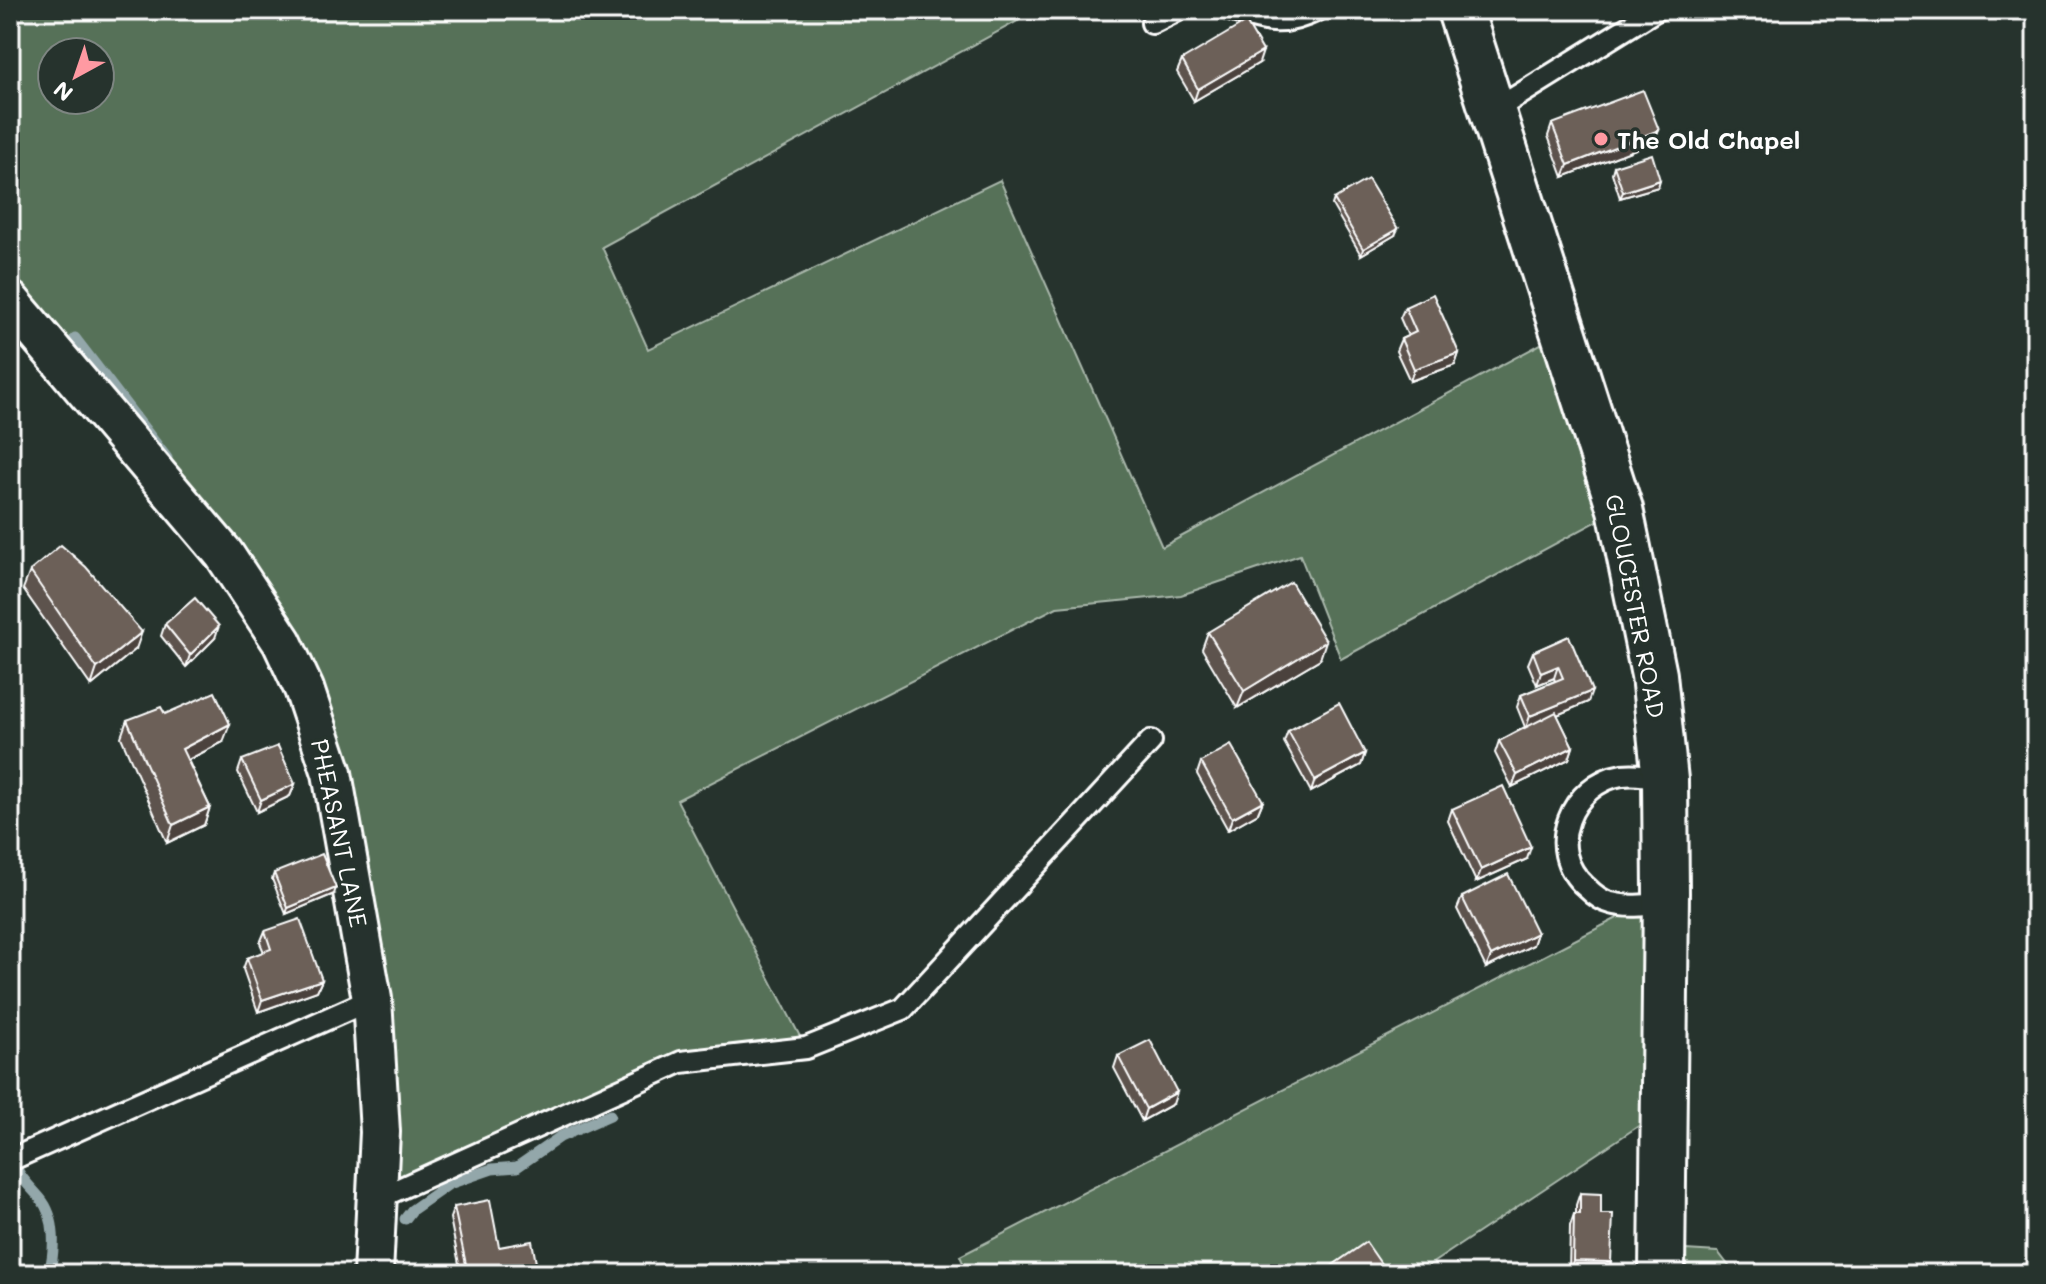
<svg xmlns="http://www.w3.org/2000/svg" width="2046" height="1284" font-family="Mali,sans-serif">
<rect width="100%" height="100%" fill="#26332d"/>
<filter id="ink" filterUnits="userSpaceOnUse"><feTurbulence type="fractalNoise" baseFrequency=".0125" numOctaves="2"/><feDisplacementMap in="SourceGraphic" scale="16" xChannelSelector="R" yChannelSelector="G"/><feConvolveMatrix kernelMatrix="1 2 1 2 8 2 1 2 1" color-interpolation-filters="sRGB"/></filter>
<g filter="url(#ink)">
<path fill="#567158" stroke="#aab8ac" stroke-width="2" fill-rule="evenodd" d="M10,10h1028l-436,237 46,102 352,-169 162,367 403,-216 55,178 -279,150 -41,-104 -119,40 -124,12 -380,193 129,248 -125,14 -302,136 1,-66 -76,-443 -294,-388zM52,52h48v48h-48z
M1666,893l-2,216 -248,165h-448l-8,-18z
M1685,1250l33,2 17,22h-51z"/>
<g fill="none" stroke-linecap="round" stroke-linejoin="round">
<path stroke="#93a7aa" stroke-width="11" d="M75,338l92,120
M11,1156c7,20 16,27 29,42 17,20 15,52 9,76
M405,1219l7,-9 37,-26 43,-15 25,-2 43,-30 50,-22"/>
<g stroke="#fff" stroke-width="26">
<path id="service" d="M1230,10c38,12 51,18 88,0
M1152,23l26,-13
M1493,111l163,-101
M1665,780c-15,-4 -28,-7 -43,-5 -50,8 -80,74 -36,112 7,7 15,14 25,16 18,5 37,2 55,0
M10,1160l362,-161
M379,1198l302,-136 125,-14 97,-39 248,-268"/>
</g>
<g stroke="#fff" stroke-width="44">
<path id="minor" d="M10,301l214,253 58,88 22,47 28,84 40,226 8,133 -7,142"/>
</g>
<g stroke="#fff" stroke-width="50">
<path id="secondary" d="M1460,10l160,499 34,166 11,105 1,113 -4,381"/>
</g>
<use href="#service" stroke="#26332d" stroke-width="20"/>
<use href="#minor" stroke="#26332d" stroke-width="38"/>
<use href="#secondary" stroke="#26332d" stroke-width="44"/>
</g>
<path fill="#5d534d" stroke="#fff" stroke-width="2" d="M1182,60l77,3 -65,38 -17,-29z
M1552,124l107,6 -5,12 -91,35 -15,-41z
M1614,166l44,21 -38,11 -8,-25z
M1334,199l61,36 -34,20 -29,-50z
M1405,307l54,46 -4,12 -45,16 -14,-30 5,-12 7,-3 -8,-18z
M30,571l106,78 -45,37 -68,-97z
M165,624l50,14 -29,29 -25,-31z
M1208,632l112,27 -83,49 -35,-59z
M1569,636l19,66 -31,13 16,32 -4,12 -57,28 -17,-34 4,-12 26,-14 -8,-20 4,-12 34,-14 -1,-3 -17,7 -9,-21 5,-12z
M165,714l58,28 -35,18 22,47 -6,18 -37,18 -46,-106 6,-17z
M1288,731l77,22 -4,12 -50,27 -27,-50z
M242,760l53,24 -5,12 -33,16 -19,-40z
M1201,762l62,39 -5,12 -30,17 -31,-56z
M1452,809l75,50 -51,23 -28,-61z
M274,873l60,21 -48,20 -14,-35z
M1462,897l75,36 -4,12 -47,23 -29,-59z
M265,931l57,49 -5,11 -59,21 -15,-43 4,-11 17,-6 -4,-9z
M1118,1056l55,48 -31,17 -28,-53z
M1580,1193l21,21 10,48 -4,12 -38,-1 1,-47 4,-12h2v-9z
M454,1207l45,40 39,27h-77l-11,-56z"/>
<path fill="#4c433e" stroke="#fff" stroke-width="2" d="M1263,51l-4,12 -65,38 4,-12z
M1659,130l-5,12 -91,35 5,-12z
M1660,180l-2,7 -38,11 3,-6z
M1398,229l-3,6 -34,20 2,-6z
M1459,353l-4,12 -45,16 4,-12z
M219,626l-4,12 -29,29 4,-12z
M142,632l-6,17 -45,37 6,-18z
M1326,641l-6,18 -83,49 7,-17z
M1558,666l-4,12 -17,7 4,-12z
M1592,691l-4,11 -62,26 4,-12z
M230,724l-7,18 -47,24 6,-17z
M1573,747l-4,12 -57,28 5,-12z
M1365,753l-4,12 -50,27 4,-12z
M295,784l-5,12 -33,16 4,-12z
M1263,801l-5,12 -30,17 4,-12z
M210,807l-6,18 -37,18 6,-18z
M1531,847l-4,12 -51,23 5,-12z
M336,888l-2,6 -48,20 2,-6z
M1537,933l-4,12 -47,23 5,-12z
M322,980l-5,11 -59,21 4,-12z
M1177,1092l-4,12 -31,17 4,-12z
M1573,1261l38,1 -4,12 -38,-1z"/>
<path fill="#6c6059" stroke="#fff" stroke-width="2" d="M1246,22l17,29 -65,38 -16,-29z
M1643,90l16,40 -91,35 -16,-41z
M1652,154l8,26 -37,12 -9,-26z
M1368,179l30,50 -35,20 -29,-50z
M1433,294l26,59 -45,16 -13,-30 15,-7 -11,-25z
M61,545l25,22 56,65 -45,36 -67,-97z
M1291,582l35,59 -82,50 -36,-59z
M195,598l24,28 -29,29 -25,-31z
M1569,636l23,55 -62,25 -9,-21 42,-17 -5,-12 -17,7 -8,-21z
M215,692l15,32 -48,25 28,58 -37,18 -46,-105 34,-13 4,7z
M1339,703l26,50 -50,27 -27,-49z
M1556,712l17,35 -56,28 -18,-34z
M1231,745l32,56 -31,17 -31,-56z
M278,746l17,38 -34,16 -19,-40z
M1503,786l28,61 -50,23 -29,-61z
M322,854l14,34 -48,20 -14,-35z
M1508,874l29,59 -46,23 -29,-59z
M300,919l22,61 -60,20 -15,-42 24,-9 -6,-18z
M1150,1040l27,52 -31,17 -28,-53z
M1580,1193l21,1v20h12l-2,48 -38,-1 1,-47h6z
M490,1200l9,47 33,-6 6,33h-70l-14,-67z
M1366,1242l22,32h-68z"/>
</g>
<circle fill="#ff9aa2" stroke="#26332d" stroke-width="3" cx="1601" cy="139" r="8"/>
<g text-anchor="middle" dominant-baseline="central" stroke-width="7" stroke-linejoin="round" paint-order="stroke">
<g font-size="24" font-weight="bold" fill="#fff" stroke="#26332d" text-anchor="start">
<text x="1617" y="139">The Old Chapel</text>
</g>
<g font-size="24" fill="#fff" stroke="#26332d">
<text transform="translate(1636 606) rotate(79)">GLOUCESTER ROAD</text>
<text transform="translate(340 833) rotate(78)">PHEASANT LANE</text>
</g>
</g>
<rect width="2046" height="1284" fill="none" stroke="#26332d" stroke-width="40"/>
<rect x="20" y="20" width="2006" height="1244" fill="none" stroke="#fff" stroke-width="3" filter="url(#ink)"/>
<g transform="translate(76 76) rotate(220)"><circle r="38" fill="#26332d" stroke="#7d8581" stroke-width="2"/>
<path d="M0-6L14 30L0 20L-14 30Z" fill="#ff9aa2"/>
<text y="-12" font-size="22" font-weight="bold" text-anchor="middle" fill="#ffffff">N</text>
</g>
</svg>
